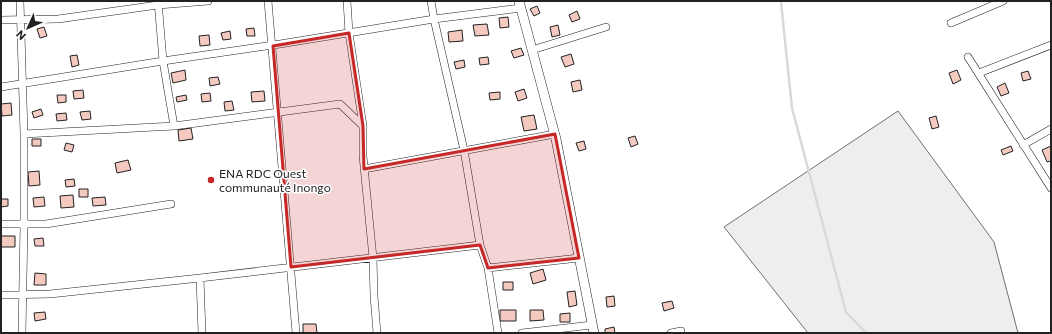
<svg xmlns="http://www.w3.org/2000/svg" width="1052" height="334" font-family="Commissioner,sans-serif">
<rect width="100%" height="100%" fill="#fff"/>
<path fill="#eee" stroke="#6f6f6f" d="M898,111l96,131 24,91h-210l-84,-106z"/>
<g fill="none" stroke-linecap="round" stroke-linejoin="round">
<path stroke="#d9d9d9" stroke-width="2.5" d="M781,2l11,106 54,204 20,21"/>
</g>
<path fill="#f3c9c0" stroke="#222" d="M537,6l3,7 -6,3 -4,-7z
M577,11l3,8 -8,3 -3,-7z
M508,17l1,10 -9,1 -1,-10z
M487,24l2,11 -14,1 -2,-11z
M558,25l2,10 -8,2 -2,-10z
M44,27l3,9 -7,2 -3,-9z
M254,28l1,8h-8l-1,-7z
M462,30l1,11 -14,1 -1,-10z
M230,31l1,8 -8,1 -2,-7z
M209,35l1,10 -10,1 -1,-10z
M521,48l3,7 -10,3 -3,-7z
M571,54l3,10 -9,3 -4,-10z
M77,55l2,10 -7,2 -2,-11z
M488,57l1,7 -9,1 -1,-7z
M464,60l1,7 -9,2 -2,-7z
M185,70l1,10 -13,3 -2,-10z
M957,70l4,10 -8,4 -4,-11z
M1028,71l3,8 -8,2 -2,-8z
M218,77l2,7 -10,2 -1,-8z
M580,80l2,10 -9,2 -2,-10z
M1005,83l4,10 -8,3 -4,-9z
M524,89l3,9 -9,3 -3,-9z
M83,90l1,8 -10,1 -1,-8z
M264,91l1,10 -13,1 -1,-10z
M500,92v7l-10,1 -1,-7z
M210,93l1,8 -9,1 -1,-8z
M57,95h9v7l-8,1z
M186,95l1,5 -10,2 -1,-5z
M232,101l2,9 -9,1 -1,-9z
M11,103l1,12 -10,1 -1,-12z
M41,109l2,6 -9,3 -2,-6z
M90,111l1,8 -9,1 -2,-8z
M66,113l1,7 -10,1 -1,-7z
M534,115l3,14 -13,2 -3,-14z
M936,116l3,11 -7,2 -3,-11z
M191,128l2,11 -14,2 -1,-11z
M635,136l3,8 -7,3 -3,-9z
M32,139h9v7h-9z
M584,141l2,8 -7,2 -3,-8z
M66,143l8,2 -2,7 -8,-2z
M1011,146l2,5 -10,4 -2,-5z
M1051,146v15l-4,1 -5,-12z
M128,160l3,10 -14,3 -2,-10z
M39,171l1,14 -11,1 -1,-14z
M74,179l1,7 -9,1 -1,-7z
M79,189h9v8h-9z
M73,195l1,12 -13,1 -1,-12z
M44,197l1,9 -11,1 -1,-9z
M105,197l1,8 -13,1 -1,-8z
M1,199h7v7l-7,1z
M1,236h14v11h-14z
M43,238l1,8h-9l-1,-7z
M543,269l3,11 -13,4 -3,-11z
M35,273l11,1v11h-12z
M503,282h10v8h-10z
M575,291l2,14 -8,2 -2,-15z
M614,296l1,10 -8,1 -1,-10z
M672,301l2,7 -10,3 -2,-8z
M500,310h16v11h-16z
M530,310h13l1,10 -14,1z
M45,312l1,7 -11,2 -1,-8z
M570,313v9h-10v-8z
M303,324h13l1,9h-14z
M614,327l1,6h-10v-4z"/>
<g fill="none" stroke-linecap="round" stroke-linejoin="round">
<g stroke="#222" stroke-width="8">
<path id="minor" d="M20,1l4,133v90l-2,109
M158,1l5,60 11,65
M268,1l28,332
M347,1l2,32 14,93v30l10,102 1,38 3,37
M1,20l57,-1 100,-14 50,-4
M951,23l52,-22
M532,50l74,-23
M968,57l83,131
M979,73l72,-28
M1,87l162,-26 117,-17 154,-25 -3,-18
M24,134l150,-8 166,-22 23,22
M1023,145l28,-16
M364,169l191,-35
M1,224h45l125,-20
M488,268l91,-10
M200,278l2,55
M1,295l49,-1 150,-16 280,-33
M498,333l-10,-65 -8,-23 -16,-95 -30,-131 87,-11
M522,333l70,-8
M671,333l10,-2"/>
</g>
<g stroke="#222" stroke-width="10">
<path id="tertiary" d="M519,1l37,138 38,194"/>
</g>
<use href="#minor" stroke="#fff" stroke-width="7"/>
<use href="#tertiary" stroke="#fff" stroke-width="9"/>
</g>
<path fill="#c62828" fill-opacity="0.2" stroke="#c62828" stroke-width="3" stroke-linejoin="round" d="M349,33l14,93 1,43 191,-35 24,124 -91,10 -8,-23 -189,22 -18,-221z"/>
<circle fill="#c62828" stroke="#fff" stroke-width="1.5" cx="211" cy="180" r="4"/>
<g text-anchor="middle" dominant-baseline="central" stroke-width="3" stroke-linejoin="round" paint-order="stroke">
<g font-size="12" fill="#222" stroke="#fff" text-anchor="start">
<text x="219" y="173">ENA RDC Ouest<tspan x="219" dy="14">communauté Inongo</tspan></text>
</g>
</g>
<rect width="1052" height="334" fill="none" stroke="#222222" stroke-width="4"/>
<g transform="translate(28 28) rotate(225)" stroke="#ffffff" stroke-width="3" paint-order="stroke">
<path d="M0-3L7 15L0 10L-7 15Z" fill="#222222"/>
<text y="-6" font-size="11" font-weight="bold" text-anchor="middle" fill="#222222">N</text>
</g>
</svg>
